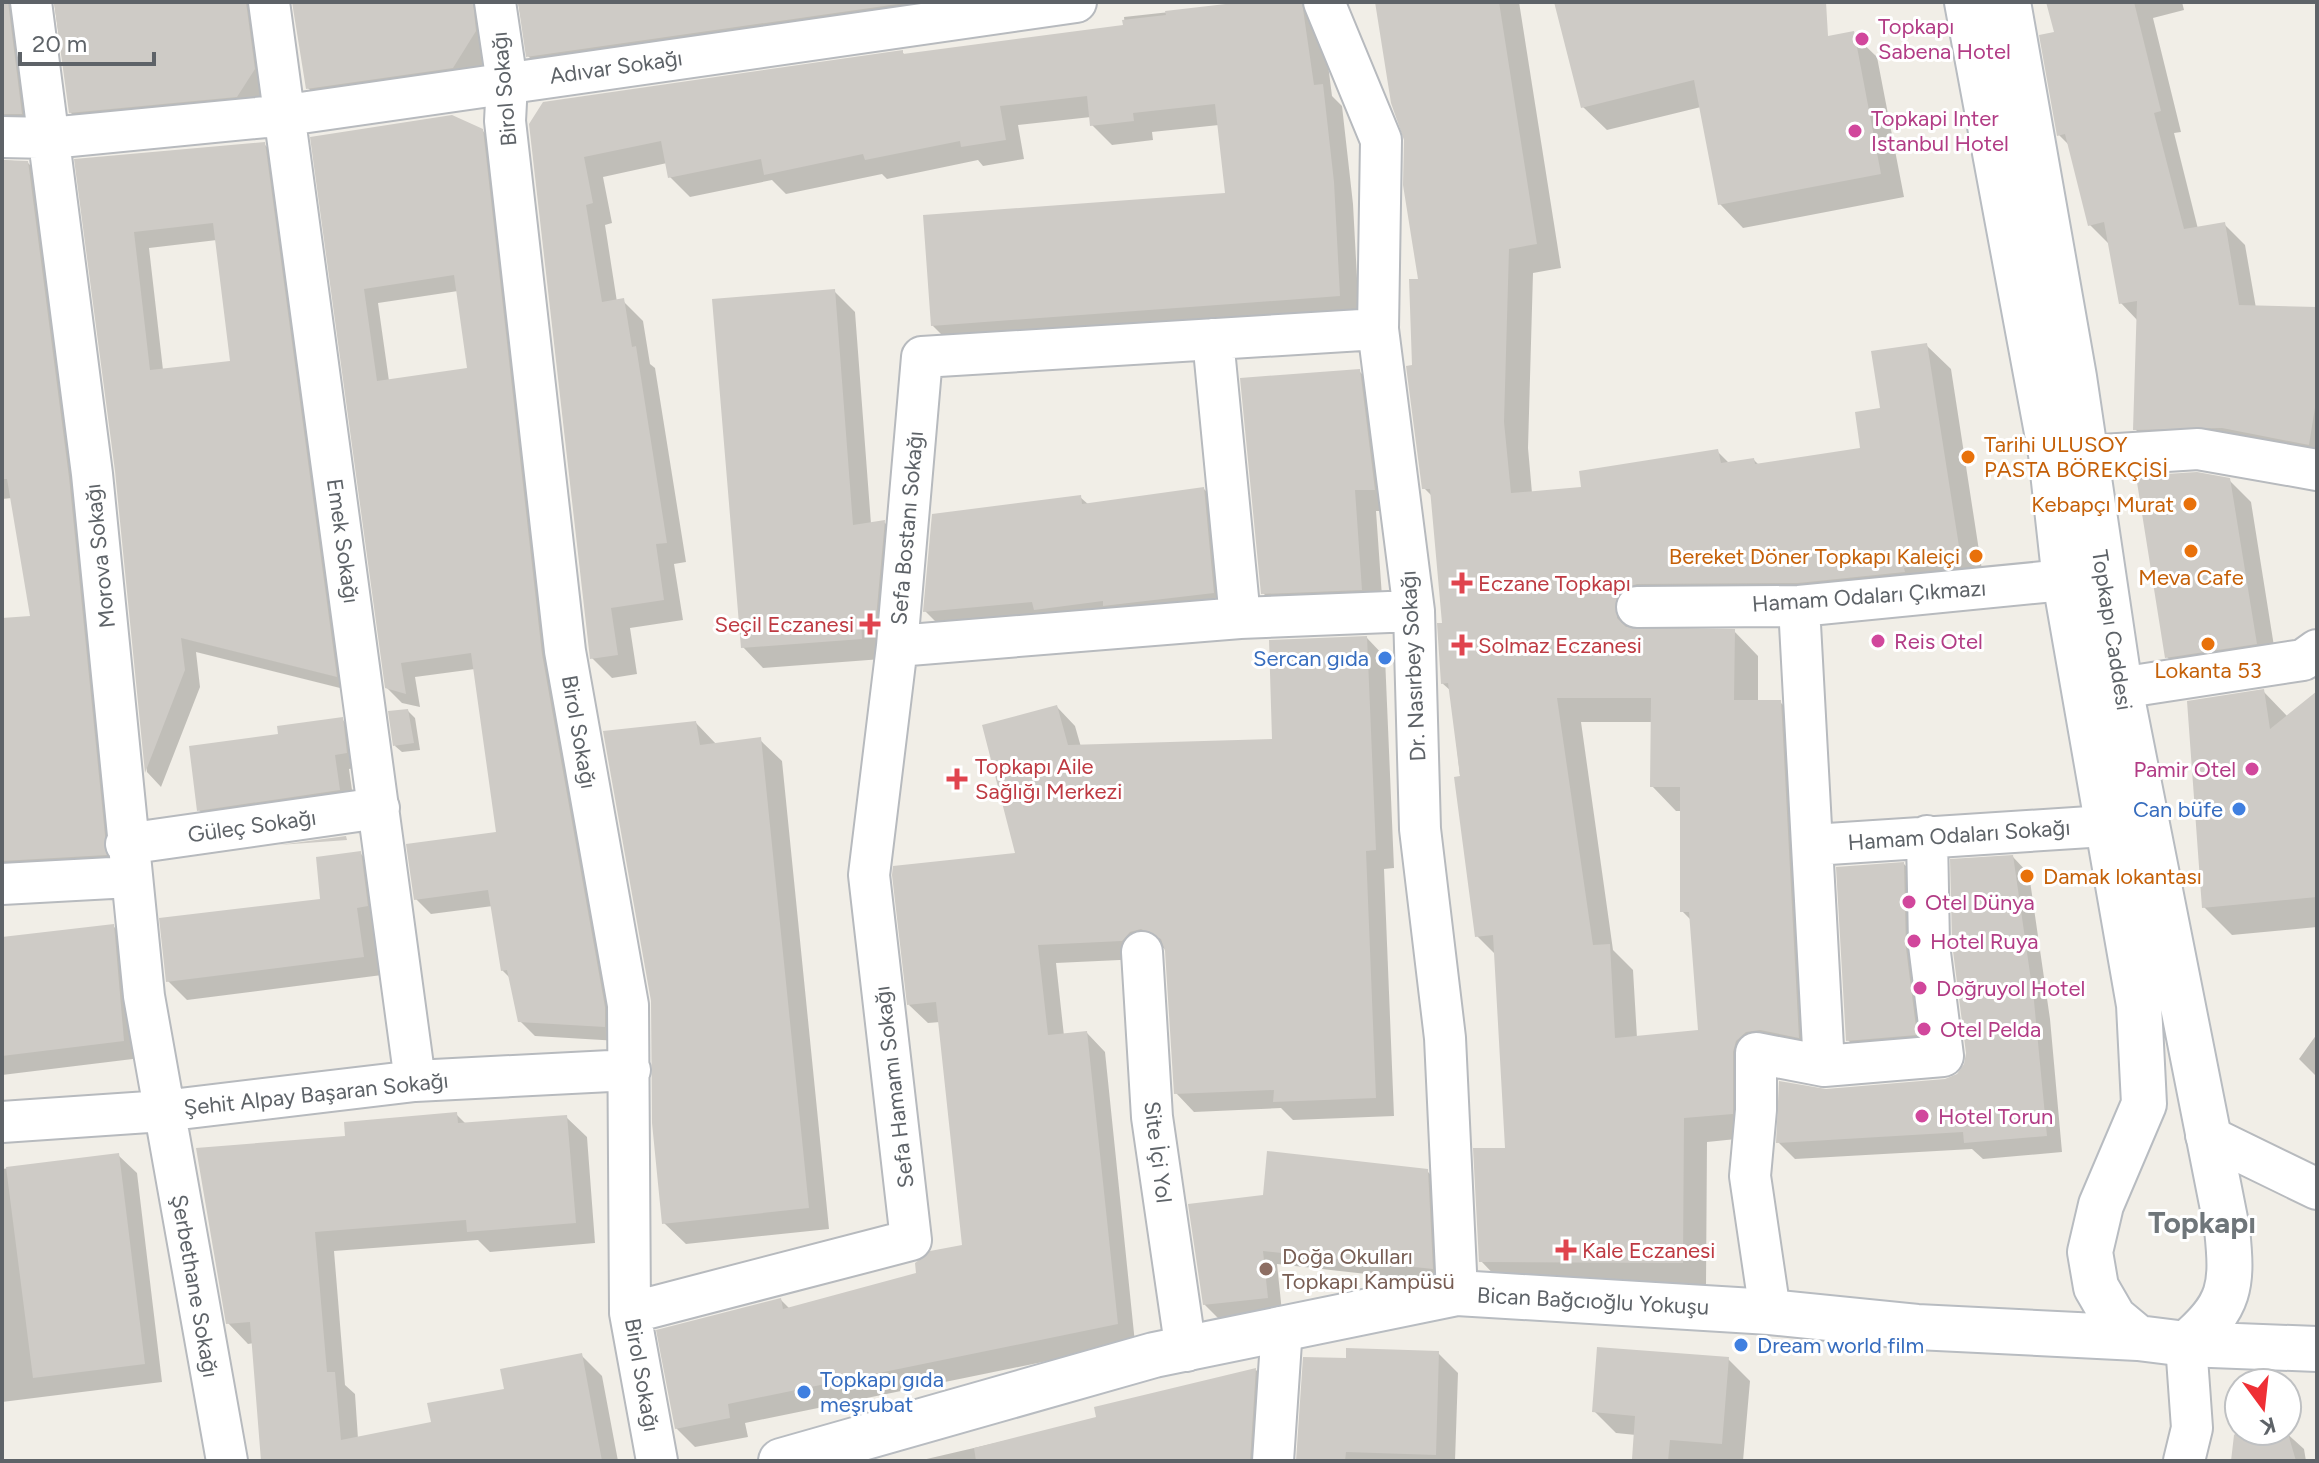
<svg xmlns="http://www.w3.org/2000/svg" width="2319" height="1463" font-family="Figtree,sans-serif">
<rect width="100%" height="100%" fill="#f1eee7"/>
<path fill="#0003" fill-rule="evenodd" d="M2,2h32l5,129 -37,10z
M54,2h218v85l-18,27 -166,16 -18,-18z
M294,2h208l-9,47 -23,36 -144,21 -18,-18z
M518,2h395l2,19 -369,53 -18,-18z
M1261,2h45l16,15 10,79 10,10 11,98 6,111 -407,30 -20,-20 295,-130 -8,-70 -67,7 1,8 -41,5 -20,-20 -1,-8 -73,8 6,34 -41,7 -5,-6 -91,19 -5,-5 -96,20 -14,-14 -82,17 -20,-20 -3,-14 -64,14 9,46 -7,2 12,77 6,-1 20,20 7,43 5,4 31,194 -12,2 9,56 -53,8 7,46 -25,4 -20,-20 -61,-533 371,-73 4,4 219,-29 -1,-10z
M1377,2h142l42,266 -28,5 -5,175 4,45 52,-4 134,-37 11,11 25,-3 6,6 103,-17 19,-39 44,-65 25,24 33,214 -344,38v9l94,1 24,25v46h22l25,25 18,334 -52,-5 -15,81 -49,5 -1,144h-201l-24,-25 26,-111 -11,-195 -19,-19 -26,-245 -9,-8 2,-59 -11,-127 -9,-9 -10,-121 6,-86 -14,-142zM1581,722h71v64l24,25h6v100l10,10 8,111 -63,6 -4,-68 -20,-20z
M1557,2h248l-82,57 130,-25 24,23 27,140 -161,31 -23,-24 -19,-97 -94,23 -24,-23z
M2048,2h134l2,8 -31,8 28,114 -7,1 24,96 26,-5 21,21 11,63 61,1v154l-161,-13 -21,-21 3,-108 -17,-18 -11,-58 -20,-20 -20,-79 -11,-11 -3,-102z
M482,130l15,16 122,895 -84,-5 -15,-15 -9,-42 -9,-9 -9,-64 -62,8 -15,-15 82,-66 -23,-164 -60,8 5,30 -18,-4 -15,-15 -74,-550zM458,291l11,78 -80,12 -11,-78z
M264,144l16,16 72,531 -156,-39 4,35 -39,100 -14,-15 -30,-301 -40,-310zM217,240l15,122 -69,8 -14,-122z
M2,160l25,2 18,18 78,692 -121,11v-263l30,-3 -20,-119 -10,1z
M834,291l21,21 16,212 13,-2 20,21 -22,116 -119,9 -20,-21z
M1359,371l22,22 15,118h-20l7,100 -98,4 -22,-22z
M2229,480l22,22 26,163 -88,14 -22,-22z
M1204,489l17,18 10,103 -289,18 -17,-17 155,-114 9,8z
M1367,638l18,19 9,211 -10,1 10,247 -101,4 -12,-12 -87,4 -18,-19 -9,-143 -6,-3 -12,4 -8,8 -85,4 8,73 23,-3 18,19 30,291 -390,80 3,14 -53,10 -19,-19 105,-128 9,9 129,-35 45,-27 -24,-225 -12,1 -19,-18 109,-151 39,-147 18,19 6,21 193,-6z
M2263,691l25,26 29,-23v233l-85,8 -28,-28z
M408,711l7,7 5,32 -18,2 -7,-6z
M342,719l14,15 5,33 -12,2 5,35 -141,20 -14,-14z
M696,723l21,22 43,-5 22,21 47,468 -143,15 -22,-21z
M360,853l19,19 3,103 -195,25 -19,-19 154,-80z
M2013,857l16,17 21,145 12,133 -79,7 -11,-10 -177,10 -17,-17 48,-51 119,-10 13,-5 8,-11z
M1904,864l21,22 13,170 -69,6 -21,-22z
M113,926l18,17 10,115 -139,17v-136z
M2317,1034v43l-18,-18z
M456,1114l11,11 99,-8 21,20 8,106 -105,9 -12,-12 -144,11 11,134 10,9 3,45 75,-15 148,-69 21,21 16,85h-355l-9,-118 -6,1 -20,-21 119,-185z
M118,1155l19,18 25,209 -160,20v-233z
M1427,1171l15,15 5,97 -170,-19 5,48 -63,7 -15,-15 60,-107z
M1438,1353l20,20 -3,88h-157l50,-101z
M1728,1359l22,22 -7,80h-106l-1,-26 -20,-2 -22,-22z
M1256,1370l19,19 -3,72h-354l181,-42z
M2284,1431l20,18 2,12h-70z"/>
<path fill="#cecbc6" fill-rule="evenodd" d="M2,2h6l14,112h-20z
M54,2h192l9,67 -18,28 -168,16z
M292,2h181l3,29 -23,37 -147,21z
M518,2h380v2l-372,53z
M1243,2h59l12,83 9,-1 11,98 6,114 -409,30 -8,-111 302,-22 -10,-89 -82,9 1,8 -44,5 -3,-30 -87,10 6,34 -45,7 -1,-6 -95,19 -2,-6 -99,21 -3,-16 -93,19 -7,-37 -77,16 9,46 -7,2 16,97 22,-4 8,49 4,-1 31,197 -11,1 8,56 -53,8 7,47 -28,4 -61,-535 14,-22 360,-52v4l220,-29 -1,-5 44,-5 -1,-4z
M1375,2h124l38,242 -28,5 -5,173 7,71 70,-6 -2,-16 139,-22 3,14 33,-5 1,6 105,-16 -5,-36 25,-4 -9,-57 56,-8 34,216 -57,9 1,4 -107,11 -161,1 -12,4 -8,8v22l9,9 109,2 -1,71h47l18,338 -39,-8 -14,2 -10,9 -3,11v62l-49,4 -1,145 -204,-1 -6,-114h32l-12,-213 -18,2 -21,-160 6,-1 -12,-93 -7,1 -4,-61h5l-12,-134h-8l-16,-123 6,-1 -3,-86h9l-15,-94 1,-45 -13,-37zM1557,698h94l-1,89h30v125h9l9,118 -83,8 -5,-94 -17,1z
M1554,2h272l2,34 26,-5 27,143 -163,31 -24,-125 -113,28z
M2046,2h88l27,109 -7,2 30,116 41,-7 14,83 78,2v88l-8,50 -87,-17 -89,2 4,-129 -18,3 -15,-82 -16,4 -23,-92 -8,2 -18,-101 15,-3z
M452,115l31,14 59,525 63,353v20l-87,-5 -11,-52 -6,1 -13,-81 -74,10 -8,-56 90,-12 -25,-179 -70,10 5,31 -21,-6 -75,-551zM454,275l13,93 -90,13 -13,-92z
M265,142l72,535 -156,-39 4,32 -40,103 -30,-302 -41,-312zM213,223l17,138 -80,9 -16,-138z
M2,160l26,1 41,316 38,378 -105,6v-243l28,-2 -23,-137h-5z
M835,289l18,236 32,-5 -9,98 -15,2 1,19 -121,9 -29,-349z
M1360,369l15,121h-20l7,100 -101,4 -21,-216z
M2197,472l33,6 27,166 -92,14 -29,-182z
M1204,487l10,106 -111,13v-5l-69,9 -2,-8 -109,10 9,-98 149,-19 1,9z
M1367,636l9,214 -10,1 10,247 -103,4 1,-12 -100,4 -9,-143 -4,-12 -20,-10 -11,3 -8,9 -84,4 10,90 39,-4 31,293 -390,80 2,14 -55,11 -19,-99 125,-32 2,11 133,-36 -1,-10 15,-12 32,-6 -26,-243 -29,3 -15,-130 1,-9 122,-13 -33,-128 75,-20 11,40 204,-6 -3,-99z
M2264,689l6,40 47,-38v206l-115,11 -15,-207z
M408,709l6,34 -21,3 -5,-35z
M343,717l4,36 -12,2 5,35 -143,21 -8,-65 89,-12 -1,-8z
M696,721l4,24 61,-8 48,471 -147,16 -10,-101 -1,-122 -48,-270z
M346,836l1,4 -68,5z
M361,851l7,55 -11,2 7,49 -198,25 -7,-64 161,-19 -4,-42z
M2013,855l21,146 13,135 -83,7 -1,-11 -187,11 3,-62 47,8 119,-10 12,-5 7,-10 2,-11 -14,-110 -2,-84z
M1904,862l2,86 11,87 -71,6 -10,-174z
M114,924l10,117 -122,15v-119z
M457,1112l1,11 109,-8 9,108 -109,9 -1,-12 -151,12 12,140h8l6,68 90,-18 -4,-19 77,-14 -4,-20 82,-16 20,108h-341l-11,-139 -24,2 -30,-176 149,-12 -1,-14z
M1267,1151l161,18 5,100 -170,-18 5,47 -65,7 -15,-101 75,-9z
M119,1153l26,211 -112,14 -27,-211z
M1597,1347l132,10 -7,87 -52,-4 -2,21 -36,-2 3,-43 -43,-4z
M1346,1348l93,3 -3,104 -90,-3 -1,9h-49l7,-104 43,1z
M1256,1368l-6,93h-274l-2,-13 122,-31 -2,-10z
M2239,1430h48l9,31h-65l3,-26z"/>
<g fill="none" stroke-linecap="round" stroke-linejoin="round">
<g stroke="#b7babe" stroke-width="44">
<path id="street" d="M31,2l61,472 52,522 83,465
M269,2l146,1079
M495,2l12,81 -2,38 60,530 63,354 2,308 27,148
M1324,2l57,138 -3,189 36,282 6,218 25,209 12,255
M2,137l48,1 237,-23 789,-113
M1213,339l27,279
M2055,455l31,1 112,-7 119,21
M1799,606l25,460
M1637,607l162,-1 296,-29
M897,646l343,-28 174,-7
M2120,688l183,-28 14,-10
M126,844l253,-36
M1813,845l292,-19
M2,884l128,-7
M1142,952l10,165 34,234
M2,1122l161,-11 252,-30 215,-11
M2206,1135l111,54
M1770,1312l-20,-136 6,-66v-57l68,13 119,-10 -14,-111 -2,-109
M630,1313l281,-73 -42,-365 28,-229 25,-289 456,-28
M1273,1461l9,-134
M2184,1461l8,-33 -6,-84"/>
</g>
<g stroke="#b8bcc1" stroke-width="48">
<path id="secondary" d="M1967,2l84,452 14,127 74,424 5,99 -43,101 -11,47 6,35 18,31 24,20
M2186,1344l131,5
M781,1461l373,-106 303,-62 313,19 147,15 221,11 48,6c45,-38 47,-58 41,-115l-107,-541 -46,-311 -66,-375"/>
</g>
<use href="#street" stroke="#fff" stroke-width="40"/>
<use href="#secondary" stroke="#fff" stroke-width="44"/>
</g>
<g fill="#d1479c" stroke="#fff" stroke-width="3">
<circle cx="1862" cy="39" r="8"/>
<circle cx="1855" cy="131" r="8"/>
<circle cx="1878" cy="641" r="8"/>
<circle cx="2252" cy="769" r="8"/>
<circle cx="1909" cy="902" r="8"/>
<circle cx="1914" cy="941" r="8"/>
<circle cx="1920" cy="988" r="8"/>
<circle cx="1924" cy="1029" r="8"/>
<circle cx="1922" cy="1116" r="8"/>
</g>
<g fill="#e8710a" stroke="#fff" stroke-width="3">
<circle cx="1968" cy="457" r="8"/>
<circle cx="2190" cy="504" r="8"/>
<circle cx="2191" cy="551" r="8"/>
<circle cx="1976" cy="556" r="8"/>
<circle cx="2208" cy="644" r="8"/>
<circle cx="2027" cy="876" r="8"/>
</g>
<g fill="#e0444e" stroke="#fff" stroke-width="3">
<path d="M1458 571h8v8h8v8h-8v8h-8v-8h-8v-8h8z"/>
<path d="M866 612h8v8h8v8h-8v8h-8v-8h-8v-8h8z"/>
<path d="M1458 633h8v8h8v8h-8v8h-8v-8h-8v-8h8z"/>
<path d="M953 767h8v8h8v8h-8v8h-8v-8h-8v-8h8z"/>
<path d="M1562 1238h8v8h8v8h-8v8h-8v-8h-8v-8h8z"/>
</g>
<g fill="#3f7fe0" stroke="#fff" stroke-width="3">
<circle cx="1385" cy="658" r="8"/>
<circle cx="2239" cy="809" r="8"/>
<circle cx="1741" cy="1345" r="8"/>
<circle cx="804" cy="1392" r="8"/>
</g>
<circle fill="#8d6e63" stroke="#fff" stroke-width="3" cx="1266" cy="1269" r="8"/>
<g text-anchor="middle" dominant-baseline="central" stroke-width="6" stroke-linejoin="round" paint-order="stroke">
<g font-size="22" fill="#b23c85" stroke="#fff" text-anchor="start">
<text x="1878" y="26">Topkapı<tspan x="1878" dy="25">Sabena Hotel</tspan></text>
<text x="1871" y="118">Topkapi Inter<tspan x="1871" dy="25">Istanbul Hotel</tspan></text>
<text x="1894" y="641">Reis Otel</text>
<text x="2236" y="769" text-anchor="end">Pamir Otel</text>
<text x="1925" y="902">Otel Dünya</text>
<text x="1930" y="941">Hotel Ruya</text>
<text x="1936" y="988">Doğruyol Hotel</text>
<text x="1940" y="1029">Otel Pelda</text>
<text x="1938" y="1116">Hotel Torun</text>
</g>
<g font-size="22" fill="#5e6368" stroke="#fff">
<text transform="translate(616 67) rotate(-8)">Adıvar Sokağı</text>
<text transform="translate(504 89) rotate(-95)">Birol Sokağı</text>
<text transform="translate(907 528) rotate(-85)">Sefa Bostanı Sokağı</text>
<text transform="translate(343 541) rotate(82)">Emek Sokağı</text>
<text transform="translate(100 556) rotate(-96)">Morova Sokağı</text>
<text transform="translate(1869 596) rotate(-4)">Hamam Odaları Çıkmazı</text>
<text transform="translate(2112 630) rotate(81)">Topkapı Caddesi</text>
<text transform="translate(1413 666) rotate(-93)">Dr. Nasırbey Sokağı</text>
<text transform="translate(579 732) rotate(80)">Birol Sokağı</text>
<text transform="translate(252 826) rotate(-8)">Güleç Sokağı</text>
<text transform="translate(1959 835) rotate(-4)">Hamam Odaları Sokağı</text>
<text transform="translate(894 1087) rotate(-97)">Sefa Hamamı Sokağı</text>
<text transform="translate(316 1094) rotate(-6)">Şehit Alpay Başaran Sokağı</text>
<text transform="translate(1158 1152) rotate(83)">Site İçi Yol</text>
<text transform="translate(195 1286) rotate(80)">Şerbethane Sokağı</text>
<text transform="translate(1593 1301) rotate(3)">Bican Bağcıoğlu Yokuşu</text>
<text transform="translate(642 1375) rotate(80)">Birol Sokağı</text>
</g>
<g font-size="22" fill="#c56008" stroke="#fff" text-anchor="start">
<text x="1984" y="444">Tarihi ULUSOY<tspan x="1984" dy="25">PASTA BÖREKÇİSİ</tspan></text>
<text x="2174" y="504" text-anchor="end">Kebapçı Murat</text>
<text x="1960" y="556" text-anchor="end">Bereket Döner Topkapı Kaleiçi</text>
<text x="2191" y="577" text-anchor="middle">Meva Cafe</text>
<text x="2208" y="670" text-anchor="middle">Lokanta 53</text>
<text x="2043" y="876">Damak lokantası</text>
</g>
<g font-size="22" fill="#be3a42" stroke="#fff" text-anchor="start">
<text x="1478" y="583">Eczane Topkapı</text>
<text x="854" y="624" text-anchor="end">Seçil Eczanesi</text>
<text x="1478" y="645">Solmaz Eczanesi</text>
<text x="975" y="766">Topkapı Aile<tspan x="975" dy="25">Sağlığı Merkezi</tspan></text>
<text x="1582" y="1250">Kale Eczanesi</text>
</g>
<g font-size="22" fill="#366cbe" stroke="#fff" text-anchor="end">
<text x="1369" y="658">Sercan gıda</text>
<text x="2223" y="809">Can büfe</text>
<text x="1757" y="1345" text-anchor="start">Dream world film</text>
<text x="820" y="1379" text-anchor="start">Topkapı gıda<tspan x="820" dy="25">meşrubat</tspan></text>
</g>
<g font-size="22" fill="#785e54" stroke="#fff" text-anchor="start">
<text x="1282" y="1256">Doğa Okulları<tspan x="1282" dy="25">Topkapı Kampüsü</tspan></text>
</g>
<g font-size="30" font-weight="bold" fill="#6f767a" stroke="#fff">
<text x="2202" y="1222">Topkapı</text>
</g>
</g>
<rect width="2319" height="1463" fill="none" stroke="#5e6368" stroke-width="8"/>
<g transform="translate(2263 1407) rotate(165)"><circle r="38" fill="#ffffff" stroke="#bfc1c3" stroke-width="2"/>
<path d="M0-6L14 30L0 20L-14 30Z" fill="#ef2f35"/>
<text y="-12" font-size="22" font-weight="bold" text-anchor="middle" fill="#5e6368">K</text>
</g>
<path d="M20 52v12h134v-12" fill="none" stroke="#5e6368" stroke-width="4"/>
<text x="32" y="52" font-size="24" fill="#5e6368" stroke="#ffffff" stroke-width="6" paint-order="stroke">20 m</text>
</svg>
